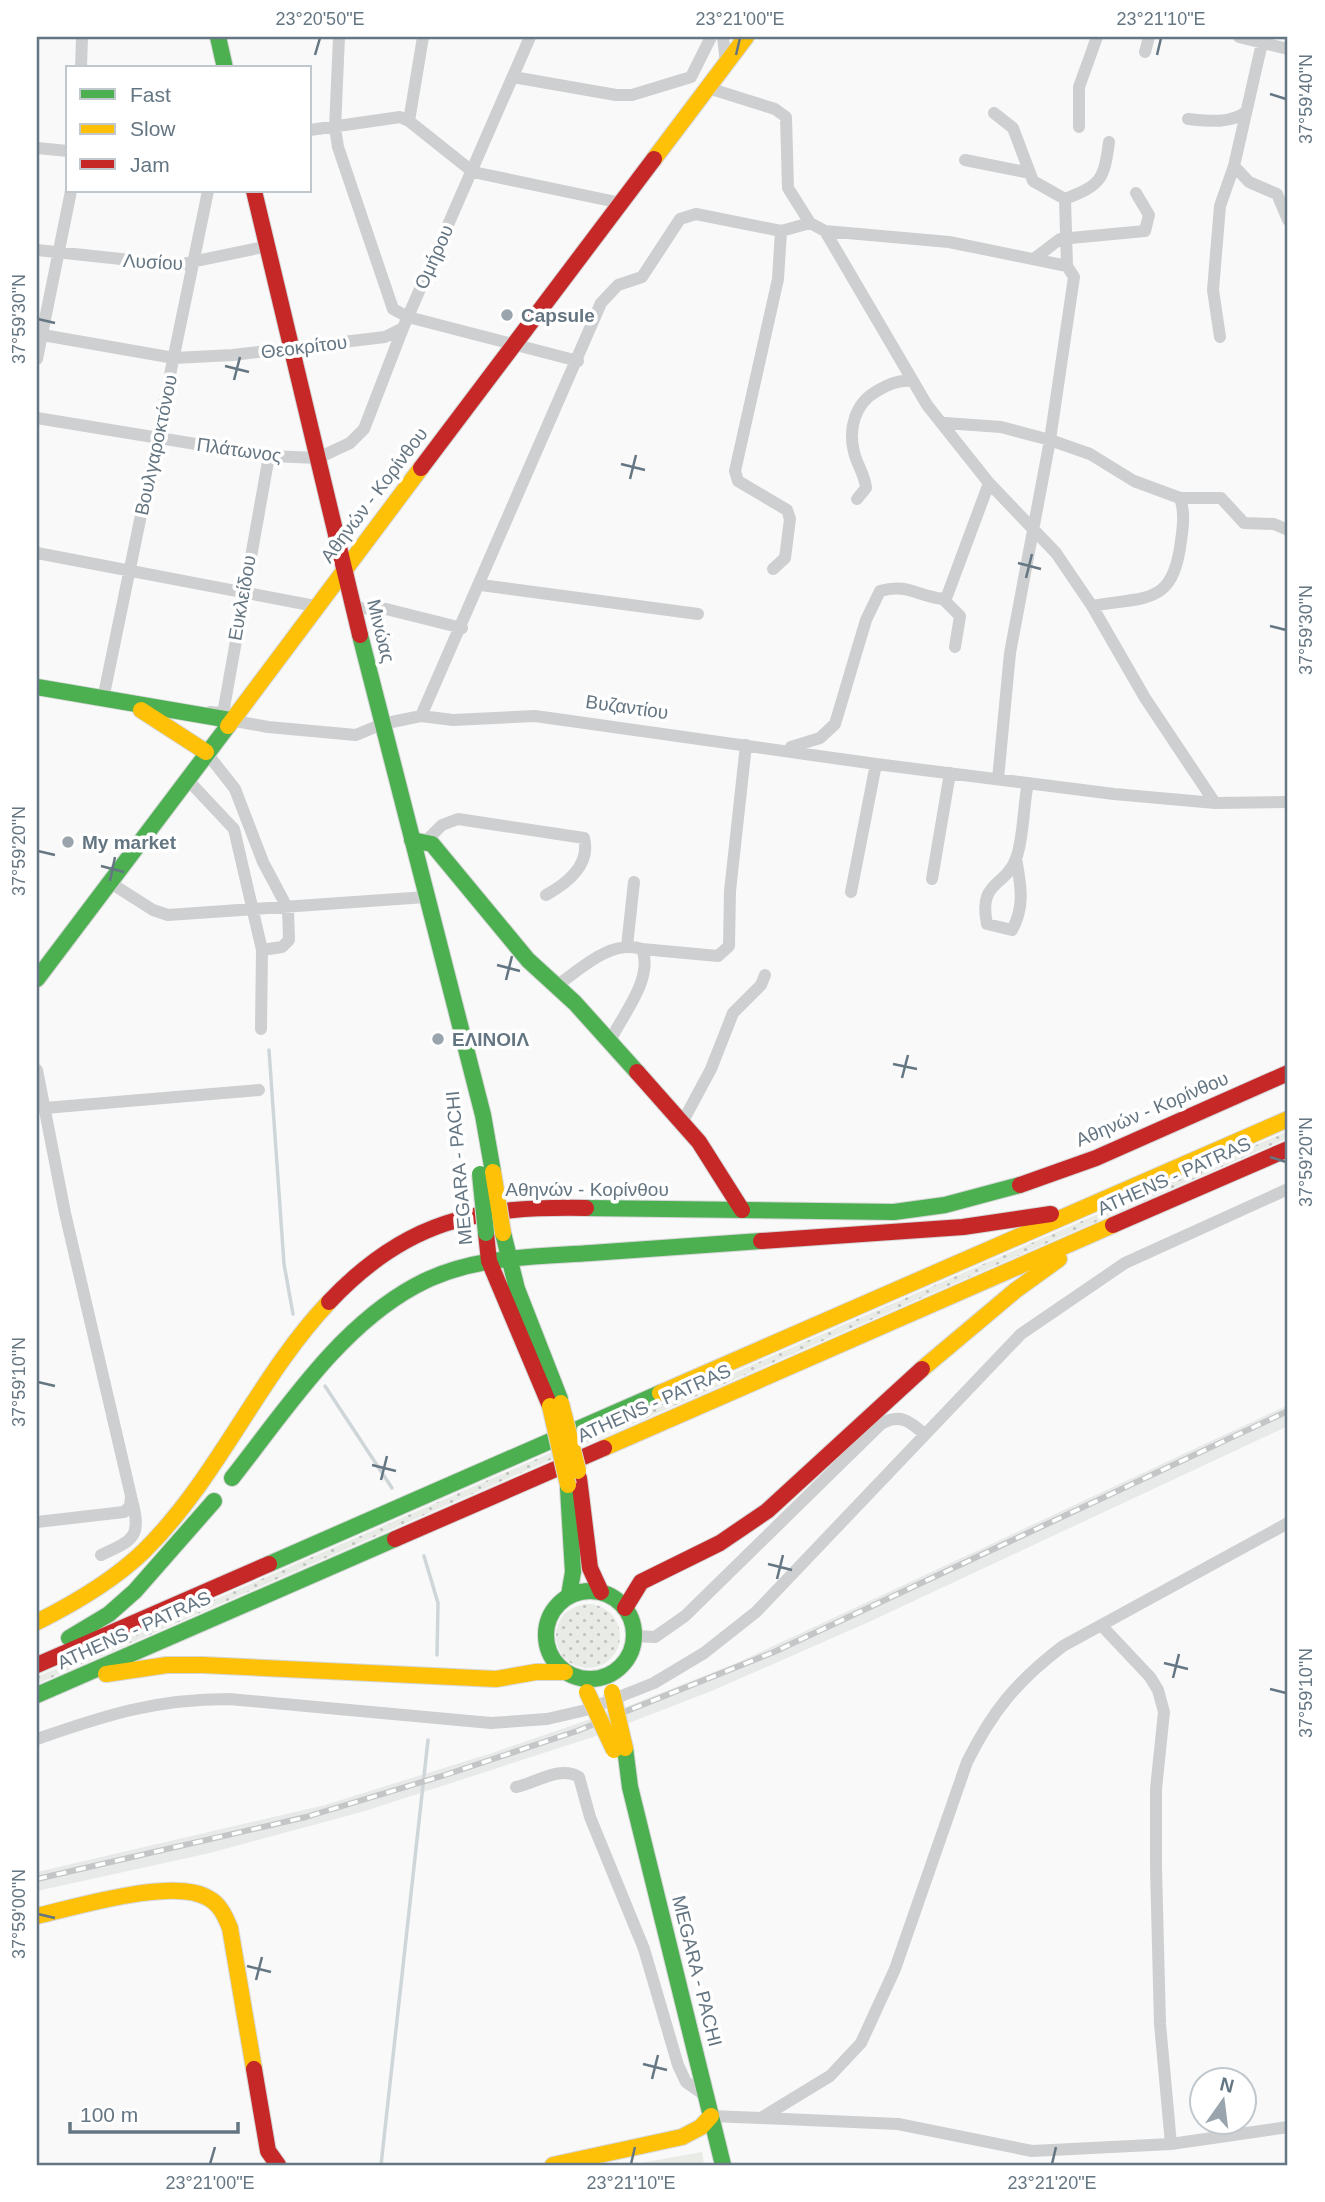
<svg xmlns="http://www.w3.org/2000/svg" width="1325" height="2202" font-family="Helvetica,sans-serif">
<defs>
<pattern id="grass-dots" width="8" height="8" patternUnits="userSpaceOnUse" patternTransform="scale(1.75)"><rect width="8" height="8" fill="#e8ebe6"/><path d="M2 2h.1M6 6h.1" fill="none" stroke="#c0c3c0" stroke-width="1.8" stroke-linecap="round"/></pattern>
</defs>
<rect width="100%" height="100%" fill="#f9f9f9"/>
<path fill="#e8e9e9" d="M1288,1405v21l-417,195 -157,69 -124,48 -225,73 -155,42 -173,38v-19l288,-67 167,-52 136,-47 111,-44z"/>
<path fill="url(#grass-dots)" d="M1288,1131v7l-1251,546v-7z
M556 1636a32 32 0 1 1 64 0a32 32 0 1 1-64 0Z"/>
<path fill="#e8ebe6" d="M702,2152l2,13h-74z"/>
<g fill="none" stroke-linecap="round" stroke-linejoin="round">
<path stroke="#ced6d9" stroke-width="3.5" d="M269,1050l15,214 9,50
M325,1386l67,102
M424,1556l14,47 -1,52
M381,2165l47,-425"/>
<g stroke="#d5d6d7" stroke-width="18">
<path id="fast" d="M218,37l7,31
M360,635l123,480 10,57
M37,687l193,33
M412,840l20,4 96,116 47,43 62,69
M37,979l191,-253
M586,1208l308,4 51,-7 75,-20
M503,1233l14,56 43,110
M232,1478c53,-67 106,-150 183,-192 54,-30 116,-29 176,-33 57,-4 113,-8 170,-12
M568,1488l5,84 -4,23
M269,1564l391,-171
M546 1635a44 44 0 1 1 88 0a44 44 0 1 1-88 0Z
M69,1638l40,-24 26,-23 79,-90
M37,1695l358,-156
M625,1748l5,39 93,378"/>
</g>
<g stroke="#d5d6d7" stroke-width="18">
<path id="slow" d="M654,159l92,-122
M141,710l65,42
M228,726l193,-258
M922,1369l94,-79 43,-31
M660,1393l628,-274
M604,1448l509,-223
M37,1622c38,-19 76,-41 107,-71 74,-73 114,-174 185,-249
M106,1674l61,-9h36l293,14 40,-7h29
M37,1916c39,-9 137,-39 171,-18 12,6 17,18 22,30l24,141
M553,2165l129,-28 19,-10 10,-11"/>
</g>
<g stroke="#d5d6d7" stroke-width="18">
<path id="jam" d="M254,191l106,444
M421,468l233,-309
M637,1072l62,70 43,68
M1020,1185l76,-27 192,-85
M1113,1225l175,-76
M486,1233l3,28 61,145
M761,1241l202,-14 88,-13
M329,1302c77,-82 148,-96 257,-94
M579,1478l11,90 11,24
M395,1539l209,-91
M625,1608l16,-26 79,-39 47,-32 155,-142
M37,1665l232,-101
M254,2069l14,82 10,14"/>
</g>
<path stroke="#cecfd0" stroke-width="12" d="M339,37l-4,91 3,19 55,162 15,8 170,44
M723,37l3,27
M1239,37l49,12
M1145,52l4,-15
M81,68l1,-31
M513,77l103,18h16l59,-18 20,-40
M708,88l67,21 11,8 2,71 22,35
M994,113l19,15 20,53 32,18 2,67
M1188,119c19,2 42,5 58,-7
M409,121l14,-84
M1079,127v-40l18,-50
M310,130l90,-13 9,4 64,51 148,31
M37,148l31,3
M965,160l65,13
M1234,166l15,16 28,12 11,26
M1065,199c36,-14 39,-19 44,-57
M825,231l124,11 118,24 7,11 -24,163 -40,213 -12,126
M37,250l140,15 91,-19
M1035,258l25,-19 85,-8 4,-16 -13,-22
M37,334l137,24 59,-3 152,-18 18,-9
M1220,337l-7,-47 7,-84 14,-40 28,-123
M37,359l34,-168
M37,418l232,38 49,2 32,-15 14,-14 39,-101 127,-291
M945,423l56,4 49,13 40,14 44,27 46,17c5,14 3,29 1,43 -8,65 -34,55 -89,65
M1180,498h41l23,25 30,1 14,6
M857,499l9,-11c-1,-13 -9,-23 -12,-36 -6,-23 1,-49 23,-61 12,-7 21,-11 35,-10
M37,553l278,53
M773,569l12,-11 5,-39 -3,-9 -49,-29 -3,-10 43,-192 3,-48
M481,585l217,29
M943,599l17,17 -5,31
M353,608l33,1 76,19
M103,699l105,-508
M210,712l11,1 3,-5 45,-252
M421,716l180,-413 17,-18 24,-8 38,-58 16,-5 85,17 29,-8 15,8 102,174 62,78 67,70 36,53 53,92 70,105 73,-1
M230,720l38,7 88,8 26,-11 39,-8 32,4 82,-4 341,48 238,30 101,9
M791,747l29,-9 15,-14 31,-104 14,-29c27,-8 37,5 63,8l4,-3 42,-113
M206,752l29,37 28,73 25,47 1,31 -7,7 -20,3 -1,79
M186,778l48,51 28,121
M426,841l16,-16 16,-6 126,19c7,27 -18,46 -38,57
M1016,858c4,25 10,47 -4,72l-25,-6c-9,-43 17,-36 29,-65 8,-22 7,-53 12,-76
M932,879l18,-106
M109,882l44,28 15,5 258,-18
M851,892l25,-128
M627,946l7,-64
M642,949l76,7 11,-10 1,-55 16,-146
M556,986c24,-16 54,-47 86,-37 12,29 -19,65 -32,92
M37,1070l28,143 66,283 -1,10 -6,6 -87,10
M45,1108l214,-18
M682,1123l29,-54 22,-56 28,-28 4,-10
M101,1555c32,-15 41,-17 31,-55
M1101,1625l49,52 8,13 6,22 -8,77v79l4,156 11,120
M634,1636l21,1 30,-21 196,-192c18,-11 29,-3 43,10
M37,1739c69,-24 118,-40 192,-40l262,24 56,-4 39,-9 68,-27 50,-30 52,-41 265,-278 104,-71 163,-74
M516,1787c20,-4 44,-22 63,-10l11,40 54,132 34,116 8,17 20,14
M711,2116l50,2 69,-42 31,-33 34,-74 72,-207c26,-52 50,-81 96,-116l225,-123
M761,2118l137,6 134,27 139,-7 117,-17"/>
<use href="#fast" stroke="#4caf50" stroke-width="16"/>
<use href="#slow" stroke="#ffc107" stroke-width="16"/>
<use href="#jam" stroke="#c62828" stroke-width="16"/>
<g stroke="#c3c5c6" stroke-width="6">
<path id="rail" d="M37,1879l269,-62 139,-42 132,-44 197,-79 514,-241"/>
</g>
<use href="#rail" stroke="#fff" stroke-width="3.5" stroke-dasharray="10" stroke-linecap="butt"/>
<g stroke="#d5d6d7" stroke-width="18" stroke-linecap="butt">
<path id="fast-bridge" d="M480,1174l6,59"/>
</g>
<g stroke="#d5d6d7" stroke-width="18" stroke-linecap="butt">
<path id="slow-bridge" d="M493,1172l10,61
M561,1403l17,68
M550,1406l18,79
M587,1692l27,58
M612,1692l13,56"/>
</g>
<use href="#fast-bridge" stroke="#4caf50" stroke-width="16"/>
<use href="#slow-bridge" stroke="#ffc107" stroke-width="16"/>
</g>
<path fill="none" stroke="#657683" stroke-width="2.5" d="M315,55l5,-17M736,55l4,-17M1157,55l4,-17M1270,94l16,5M38,319l17,4M225,366l24,6M234,380l6,-23M621,464l24,6M630,479l6,-24M1018,563l23,6M1026,578l6,-24M1270,626l16,4M38,851l17,4M101,866l23,6M110,881l5,-24M497,965l23,6M506,980l6,-24M893,1064l24,5M902,1078l6,-23M1270,1157l16,5M38,1382l17,4M372,1465l24,6M381,1480l6,-24M768,1564l24,6M777,1579l6,-24M1164,1663l24,6M1173,1678l6,-24M1270,1689l16,4M38,1914l17,4M247,1966l24,6M256,1980l6,-23M643,2064l24,6M652,2079l6,-24M210,2164l5,-17M631,2164l4,-17M1052,2164l4,-17"/>
<g fill="#99a4ac" stroke="#fff" stroke-width="2.5">
<circle cx="507" cy="315" r="7"/>
<circle cx="68" cy="842" r="7"/>
<circle cx="438" cy="1039" r="7"/>
</g>
<g text-anchor="middle" dominant-baseline="central" stroke-width="7" stroke-linejoin="round" paint-order="stroke">
<g font-size="19" fill="#657683" stroke="#fff">
<text transform="translate(434 257) rotate(-66)">Ομήρου</text>
<text transform="translate(153 262) rotate(3)">Λυσίου</text>
<text transform="translate(304 347) rotate(-7)">Θεοκρίτου</text>
<text transform="translate(156 445) rotate(-78)">Βουλγαροκτόνου</text>
<text transform="translate(239 450) rotate(8)">Πλάτωνος</text>
<text transform="translate(374 495) rotate(-53)">Αθηνών - Κορίνθου</text>
<text transform="translate(242 598) rotate(-80)">Ευκλείδου</text>
<text transform="translate(381 631) rotate(76)">Μινώας</text>
<text transform="translate(627 707) rotate(8)">Βυζαντίου</text>
<text transform="translate(1152 1109) rotate(-23)">Αθηνών - Κορίνθου</text>
<text transform="translate(459 1168) rotate(-95)">MEGARA - PACHI</text>
<text transform="translate(1174 1176) rotate(-24)">ATHENS - PATRAS</text>
<text x="587" y="1189">Αθηνών - Κορίνθου</text>
<text transform="translate(654 1403) rotate(-24)">ATHENS - PATRAS</text>
<text transform="translate(134 1630) rotate(-24)">ATHENS - PATRAS</text>
<text transform="translate(697 1971) rotate(76)">MEGARA - PACHI</text>
</g>
<g font-size="19" font-weight="bold" fill="#657683" stroke="#fff" text-anchor="start">
<text x="521" y="315">Capsule</text>
<text x="82" y="842">My market</text>
<text x="452" y="1039">ΕΛΙΝΟΙΛ</text>
</g>
</g>
<rect width="1325" height="2202" fill="none" stroke="#ffffff" stroke-width="77"/>
<rect x="66" y="66" width="245" height="126" fill="#ffffff" stroke="#c1c8cd" stroke-width="2"/>
<rect x="80" y="89" width="35" height="10" fill="#4caf50" stroke="#c1c8cd" stroke-width="2"/>
<text x="130" y="102" font-size="21" fill="#657683">Fast</text>
<rect x="80" y="124" width="35" height="10" fill="#ffc107" stroke="#c1c8cd" stroke-width="2"/>
<text x="130" y="136" font-size="21" fill="#657683">Slow</text>
<rect x="80" y="159" width="35" height="10" fill="#c62828" stroke="#c1c8cd" stroke-width="2"/>
<text x="130" y="172" font-size="21" fill="#657683">Jam</text>
<g transform="translate(1223 2101) rotate(14)"><circle r="33" fill="#ffffff" stroke="#c1c8cd" stroke-width="2"/>
<path d="M0-5L12 26L0 18L-12 26Z" fill="#99a4ac"/>
<text y="-10" font-size="19" font-weight="bold" text-anchor="middle" fill="#657683">N</text>
</g>
<path d="M70 2122v10h168v-10" fill="none" stroke="#657683" stroke-width="3.5"/>
<text x="80" y="2122" font-size="21" fill="#657683" stroke="#ffffff" stroke-width="5" paint-order="stroke">100 m</text>
<rect x="38" y="38" width="1248" height="2126" fill="none" stroke="#657683" stroke-width="2.5"/>
<g font-size="18" text-anchor="middle" fill="#657683">
<text x="320" y="25">23°20'50"E</text>
<text x="740" y="25">23°21'00"E</text>
<text x="1161" y="25">23°21'10"E</text>
<text transform="translate(1306 99) rotate(-90)" y="6">37°59'40"N</text>
<text transform="translate(19 319) rotate(-90)" y="6">37°59'30"N</text>
<text transform="translate(1306 630) rotate(-90)" y="6">37°59'30"N</text>
<text transform="translate(19 851) rotate(-90)" y="6">37°59'20"N</text>
<text transform="translate(1306 1162) rotate(-90)" y="6">37°59'20"N</text>
<text transform="translate(19 1382) rotate(-90)" y="6">37°59'10"N</text>
<text transform="translate(1306 1693) rotate(-90)" y="6">37°59'10"N</text>
<text transform="translate(19 1914) rotate(-90)" y="6">37°59'00"N</text>
<text x="210" y="2189">23°21'00"E</text>
<text x="631" y="2189">23°21'10"E</text>
<text x="1052" y="2189">23°21'20"E</text>
</g>
</svg>
